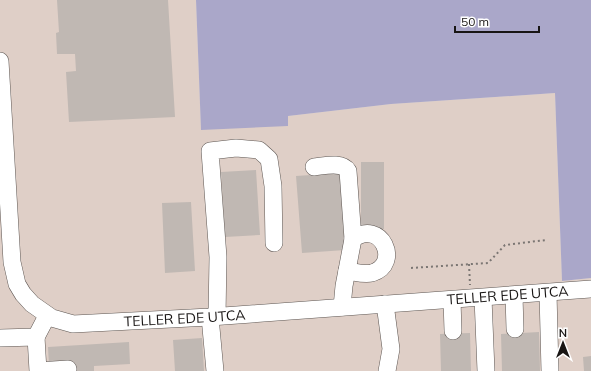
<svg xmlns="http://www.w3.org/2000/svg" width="591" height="371" font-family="Mulish,sans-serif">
<rect width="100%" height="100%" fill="#e4dcd8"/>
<path fill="#dfcfc7" d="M0,0h196l5,129 87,-4v-9l103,-12 164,-11 7,188 29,-3v93h-591z"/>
<path fill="#aaa7c9" d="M196,0h395v278l-29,3 -7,-188 -164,11 -103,12v10l-87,4z"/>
<path fill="#c0b8b3" d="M57,0h111l7,117 -106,5 -3,-50 10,-1 -1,-17h-18l-1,-21 3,-1z
M361,162h23v67h-23z
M256,170l4,65 -35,2 -4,-65z
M340,173l5,77 -43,3 -6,-77z
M191,202l4,69 -30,2 -3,-70z
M539,332l1,39h-38l-1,-37z
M470,333l1,38h-30l-1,-37z
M202,338l2,33h-29l-2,-31z
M129,342l1,22 -36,2v5h-23l-22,-5 -1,-19z
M591,356v15h-7l-1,-14z"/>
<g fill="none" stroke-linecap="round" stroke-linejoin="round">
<g stroke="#5d5652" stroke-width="18">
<g id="minor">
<path id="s1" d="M0,61l12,201 5,22 6,10 9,10 20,14 21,6 137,-7 381,-28"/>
<path d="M314,167c10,-1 28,-6 34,4l5,68 -9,47 -2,21"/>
<path d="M347,271c8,1 17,4 25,2 30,-9 9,-55 -19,-34"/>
<path d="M548,293l2,78"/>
<path d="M514,296l1,33"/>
<path d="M483,298l3,73"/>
<path d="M452,300l1,31"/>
<path d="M385,304l6,45 -4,22"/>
<path d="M217,316l1,-59 -8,-106 26,-3 23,2 10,9 4,27 1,57"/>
<path d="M210,317l5,54"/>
<path d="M36,337l2,34 30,-2"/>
<path d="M0,338l36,-1 11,-21"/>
</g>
</g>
<path stroke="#7b7673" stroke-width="2" stroke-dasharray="2 3" stroke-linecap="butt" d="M469,264l1,21
M411,268l77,-5 17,-18 41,-5"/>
<use href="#minor" stroke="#fff" stroke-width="17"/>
</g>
<g text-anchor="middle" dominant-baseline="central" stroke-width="4" stroke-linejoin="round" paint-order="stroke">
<g font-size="14" fill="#181514" stroke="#fff">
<text stroke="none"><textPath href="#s1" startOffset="731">TELLER EDE UTCA</textPath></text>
<text stroke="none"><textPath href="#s1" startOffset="407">TELLER EDE UTCA</textPath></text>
</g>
</g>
<g transform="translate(563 343)" stroke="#ffffff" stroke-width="3" paint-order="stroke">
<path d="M0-3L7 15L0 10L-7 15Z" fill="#181514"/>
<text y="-6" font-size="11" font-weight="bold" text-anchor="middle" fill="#181514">N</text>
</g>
<path d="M455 26v6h84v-6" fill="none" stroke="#181514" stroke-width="2"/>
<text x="461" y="26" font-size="12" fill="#181514" stroke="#ffffff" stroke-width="3" paint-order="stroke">50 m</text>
</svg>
